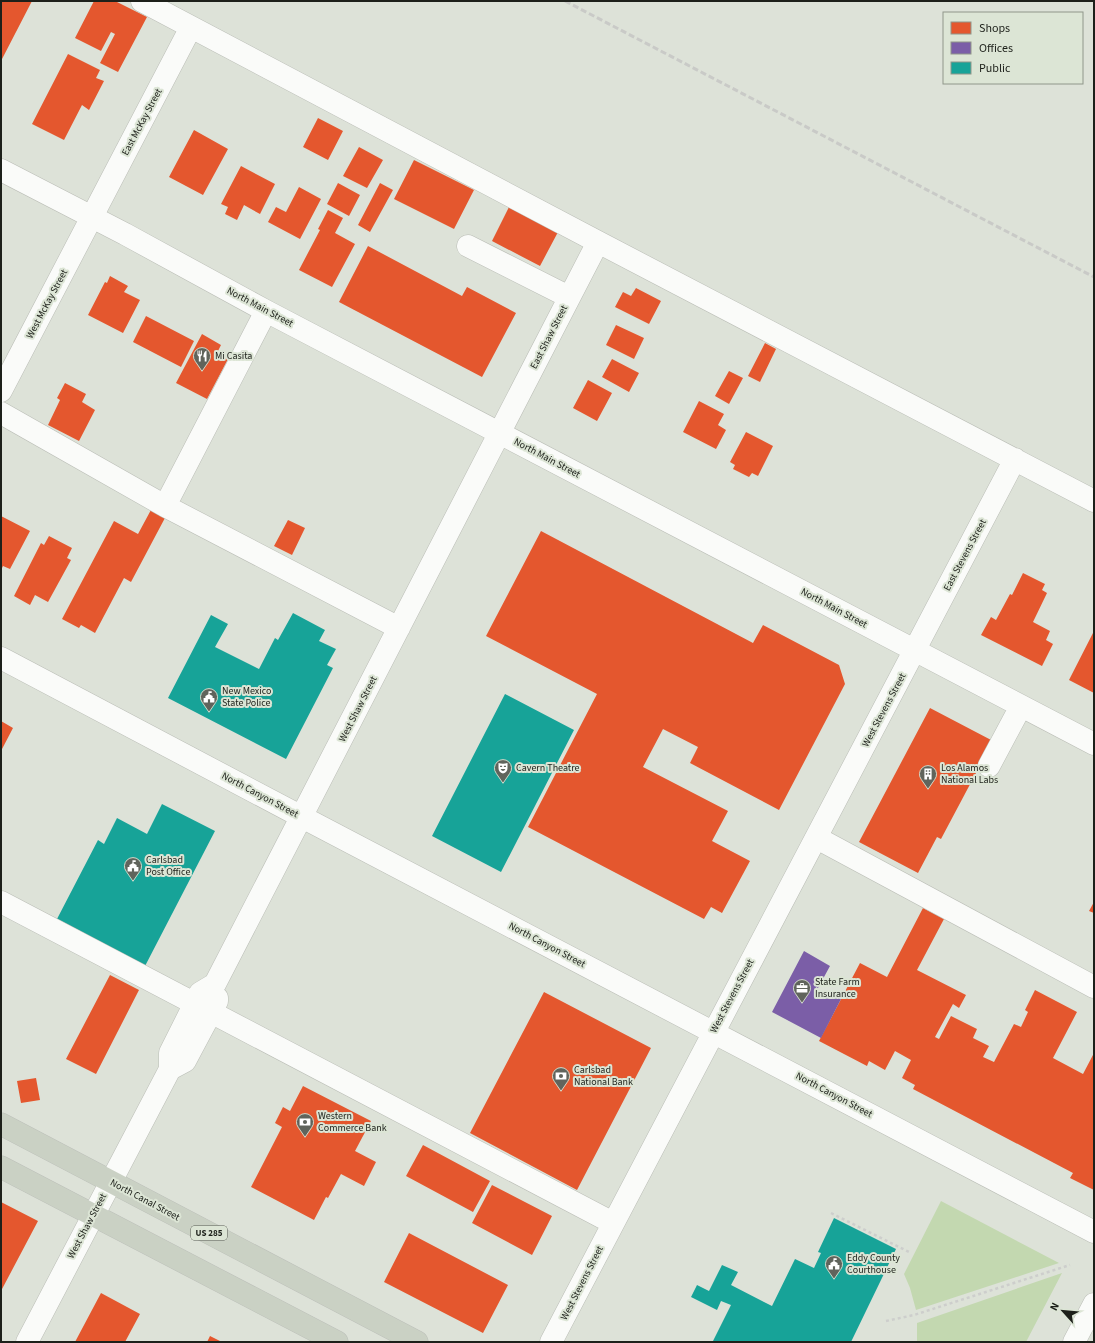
<svg xmlns="http://www.w3.org/2000/svg" width="1095" height="1343" font-family="'Source Sans 3',sans-serif">
<rect width="100%" height="100%" fill="#dde2d8"/>
<path fill="#c3d8b0" d="M941,1201l118,62 -143,47 -6,-22 -6,-14z
M1062,1273l-36,69h-109v-19z"/>
<path fill="#e4572e" d="M2,1h30l-31,60v-58z
M94,1h21l32,16 -29,55 -18,-9 15,-29 -4,-2 -10,19 -26,-13z
M68,54l32,16 -4,8 8,3 -15,29 -7,-5 -18,35 -32,-16z
M318,118l25,13 -15,29 -25,-13z
M194,130l34,19 -25,46 -34,-18z
M359,147l24,13 -16,28 -24,-12z
M414,160l60,30 -20,39 -60,-30z
M241,166l34,18 -15,30 -16,-9 -7,15 -12,-6 3,-7 -7,-3z
M338,183l22,12 -11,21 -22,-12z
M380,183l13,7 -23,42 -12,-7z
M299,187l22,12 -21,40 -32,-17 8,-15 10,5z
M509,207l49,25 -18,34 -48,-25z
M328,210l15,8 -8,15 20,11 -23,43 -33,-17 21,-40 -2,-1z
M368,246l94,50 5,-9 49,26 -34,64 -143,-75z
M110,276l18,10 -4,6 16,8 -17,33 -35,-18 17,-33 2,1z
M636,288l25,13 -12,23 -34,-17 8,-15 8,4z
M146,316l48,25 -13,26 -48,-25z
M616,325l28,13 -10,21 -28,-14z
M202,334l19,11 -4,8 11,6 -21,40 -31,-16z
M765,343l11,6 -16,33 -12,-6z
M612,359l27,14 -10,19 -27,-15z
M729,371l14,7 -14,26 -14,-8z
M588,380l24,13 -15,28 -24,-13z
M65,383l21,11 -4,8 13,8 -16,31 -31,-16 12,-25 -3,-2z
M699,401l25,13 -6,11 8,5 -10,19 -33,-17z
M746,432l27,14 -15,30 -6,-3 -3,4 -16,-8 2,-4 -5,-3z
M152,508l14,8 -35,66 -7,-4 -29,55 -14,-8 -2,3 -17,-9 52,-98 24,13z
M1,516l29,15 -20,38 -7,-3 -2,4z
M288,520l17,8 -13,27 -18,-9z
M541,531l212,112 10,-18 76,40 6,19 -66,126 -89,-47 8,-16 -35,-18 -20,38 85,44 -16,30 38,20 -28,52 -11,-6 -7,12 -176,-92 69,-133 -111,-58z
M49,536l23,12 -5,10 4,2 -23,42 -13,-7 -5,10 -16,-9 27,-53 3,2z
M1023,573l22,11 -3,6 5,3 -14,29 17,9 -4,9 7,4 -11,22 -61,-31 10,-18 5,3 14,-26 2,1z
M1094,631v62l-25,-13z
M930,708l63,33 -52,98 -4,-2 -19,36 -59,-31z
M1,721l12,7 -12,23z
M1094,902v11l-5,-2z
M923,908l21,11 -27,51 49,25 -7,13 -6,-4 -18,33 4,2 12,-23 26,13 -4,9 16,8 -6,11 11,5 20,-38 7,3 7,-15 -3,-2 10,-20 42,22 -24,46 30,16 11,-21v137l-24,-12 3,-5 -160,-84 2,-4 -13,-7 9,-18 -16,-9 -10,19 -16,-9 -2,5 -48,-25 41,-78 27,14z
M110,975l29,15 -43,84 -30,-15z
M544,992l107,56 -74,142 -107,-57z
M36,1078l4,22 -19,3 -4,-22z
M303,1086l68,35 -16,30 21,11 -12,24 -23,-12 -13,24 -2,-1 -12,23 -63,-33 31,-60 -7,-4 8,-16 7,4z
M423,1145l67,36 -17,31 -67,-36z
M492,1185l60,31 -20,39 -60,-32z
M1,1202l37,19 -37,70z
M409,1233l99,52 -25,48 -99,-51z
M101,1293l39,21 -15,28h-50z
M210,1336l12,6h-15z"/>
<path fill="#7b5ea7" d="M804,951l26,15 -12,22 -2,-1 -1,4 11,6 2,-5 13,7 -20,39 -49,-26z"/>
<path fill="#17a398" d="M293,613l32,17 -6,11 17,8 -9,16 6,3 -47,91 -118,-61 43,-83 17,9 -13,23 44,22 16,-31 3,2z
M505,694l69,36 -73,142 -69,-36z
M162,804l53,27 -71,137 -66,-34 2,-3 -23,-12 41,-79 6,4 13,-26 30,16z
M834,1218l62,31 -45,93 -138,-1 18,-36 -10,-4 -4,9 -26,-13 6,-12 12,6 13,-26 16,7 -7,13 41,21 23,-47 19,9 7,-15 -3,-1z"/>
<g fill="none" stroke-linecap="round" stroke-linejoin="round">
<g stroke="#babdb6" stroke-width="23">
<path id="minor" d="M142,1l456,241 496,259
M1,170l124,64 141,77 828,433
M468,246l101,51
M1,391l190,-364
M1,413l164,93 234,122
M165,506l101,-195
M1,658l301,159 792,415
M989,766l32,-60
M817,838l277,149
M1,902l612,321
M170,1069l15,-8 32,-60v-3
M27,1342l143,-273v-16l30,-60 15,-9 383,-742
M551,1342l464,-883
M1074,1342l20,-38"/>
</g>
<g stroke="#bdc0ba" stroke-width="23">
<path id="highway" d="M1,1124l416,218
M1,1167l336,175"/>
</g>
<path stroke="#cdcecc" stroke-width="2.5" stroke-dasharray="3 3" stroke-linecap="butt" d="M831,1213l78,39
M886,1321l28,-6 156,-50"/>
<use href="#minor" stroke="#fafbf9" stroke-width="22"/>
<use href="#highway" stroke="#cad1c4" stroke-width="22"/>
<path stroke="#c9cac7" stroke-width="3" stroke-dasharray="6 3" stroke-linecap="butt" d="M565,1l529,276"/>
</g>
<defs>
<g id="restaurant-pin" transform="scale(0.9)"><path d="M0 17L-7.5 6A9.5 9.5 0 1 1 7.5 6Z" fill="#60645c" stroke="#dce5d5"/><path d="M-5-6h1v4h1v-4h1v4h1v-4h1v5L-1.5 .5V6h-2V.5L-5-1ZM5-6V6H3V1.5H1.5Q1.5-4 5-6Z" fill="#fff"/></g>
<g id="civic-pin" transform="scale(0.9)"><path d="M0 17L-7.5 6A9.5 9.5 0 1 1 7.5 6Z" fill="#60645c" stroke="#dce5d5"/><path d="M-.6-6.5H3V-4.5H.6V-3L4-1V1h2V6H-6V1h2V-1L-.6-3ZM-1.2 2.5V6h2.4V2.5Z" fill="#fff"/></g>
<g id="theatre-pin" transform="scale(0.9)"><path d="M0 17L-7.5 6A9.5 9.5 0 1 1 7.5 6Z" fill="#60645c" stroke="#dce5d5"/><path d="M-5-5.5Q0-4 5-5.5V0Q5 5 0 6Q-5 5-5 0ZM-3.3-2.5H-1v1.5H-3.3ZM1-2.5H3.3v1.5H1ZM-2.8 1Q0 5.5 2.8 1Z" fill="#fff"/></g>
<g id="building-pin" transform="scale(0.9)"><path d="M0 17L-7.5 6A9.5 9.5 0 1 1 7.5 6Z" fill="#60645c" stroke="#dce5d5"/><path d="M-4-6H4V6H1V3H-1V6H-4ZM-2.5-4.3h1.7v1.8h-1.7ZM.8-4.3h1.7v1.8H.8ZM-2.5-1h1.7V.8h-1.7ZM.8-1h1.7V.8H.8Z" fill="#fff"/></g>
<g id="office-pin" transform="scale(0.9)"><path d="M0 17L-7.5 6A9.5 9.5 0 1 1 7.5 6Z" fill="#60645c" stroke="#dce5d5"/><path d="M-6-3h4V-5.5h4V-3h4V5H-6ZM-1-4.5V-3h2v-1.5ZM-6 0V1H6V0Z" fill="#fff"/></g>
<g id="bank-pin" transform="scale(0.9)"><path d="M0 17L-7.5 6A9.5 9.5 0 1 1 7.5 6Z" fill="#60645c" stroke="#dce5d5"/><path d="M-6-4H6V4H-6ZM0-2.3a2.3 2.3 0 1 0 0 4.6a2.3 2.3 0 1 0 0-4.6Z" fill="#fff"/></g>
</defs>
<g fill-rule="evenodd">
<use href="#restaurant-pin" x="202" y="356"/>
<use href="#civic-pin" x="209" y="697"/>
<use href="#theatre-pin" x="503" y="768"/>
<use href="#building-pin" x="928" y="774"/>
<use href="#civic-pin" x="133" y="866"/>
<use href="#office-pin" x="802" y="988"/>
<use href="#bank-pin" x="561" y="1076"/>
<use href="#bank-pin" x="305" y="1122"/>
<use href="#civic-pin" x="834" y="1264"/>
</g>
<g text-anchor="middle" dominant-baseline="central" stroke-width="4" stroke-linejoin="round" paint-order="stroke">
<rect fill="#dce5d5" stroke="#565b52" stroke-width="1" x="191" y="1226" width="36" height="14" rx="3"/>
<g font-size="9" font-weight="bold" fill="#1d201a">
<text x="209" y="1233">US 285</text>
</g>
<g font-size="10" fill="#1d201a" stroke="#dce5d5">
<text transform="translate(142 122) rotate(-62)">East McKay Street</text>
<text transform="translate(47 304) rotate(-62)">West McKay Street</text>
<text transform="translate(260 307) rotate(28)">North Main Street</text>
<text transform="translate(549 337) rotate(-63)">East Shaw Street</text>
<text transform="translate(547 458) rotate(28)">North Main Street</text>
<text transform="translate(965 555) rotate(-62)">East Stevens Street</text>
<text transform="translate(834 608) rotate(28)">North Main Street</text>
<text transform="translate(358 709) rotate(-63)">West Shaw Street</text>
<text transform="translate(884 710) rotate(-62)">West Stevens Street</text>
<text transform="translate(260 795) rotate(28)">North Canyon Street</text>
<text transform="translate(547 945) rotate(28)">North Canyon Street</text>
<text transform="translate(732 996) rotate(-62)">West Stevens Street</text>
<text transform="translate(834 1095) rotate(28)">North Canyon Street</text>
<text transform="translate(145 1200) rotate(28)">North Canal Street</text>
<text transform="translate(87 1226) rotate(-62)">West Shaw Street</text>
<text transform="translate(582 1283) rotate(-63)">West Stevens Street</text>
</g>
<g font-size="10" fill="#1d201a" stroke="#dce5d5" text-anchor="start">
<text x="215" y="356">Mi Casita</text>
<text x="222" y="691">New Mexico<tspan x="222" dy="12">State Police</tspan></text>
<text x="516" y="768">Cavern Theatre</text>
<text x="941" y="768">Los Alamos<tspan x="941" dy="12">National Labs</tspan></text>
<text x="146" y="860">Carlsbad<tspan x="146" dy="12">Post Office</tspan></text>
<text x="815" y="982">State Farm<tspan x="815" dy="12">Insurance</tspan></text>
<text x="574" y="1070">Carlsbad<tspan x="574" dy="12">National Bank</tspan></text>
<text x="318" y="1116">Western<tspan x="318" dy="12">Commerce Bank</tspan></text>
<text x="847" y="1258">Eddy County<tspan x="847" dy="12">Courthouse</tspan></text>
</g>
</g>
<rect width="1095" height="1343" fill="none" stroke="#1d201a" stroke-width="4"/>
<rect x="943" y="12" width="140" height="72" fill="#dce5d5" stroke="#90968a"/>
<rect x="951" y="22" width="20" height="12" fill="#e4572e" stroke="#90968a"/>
<text x="979" y="32" font-size="12" fill="#1d201a">Shops</text>
<rect x="951" y="42" width="20" height="12" fill="#7b5ea7" stroke="#90968a"/>
<text x="979" y="52" font-size="12" fill="#1d201a">Offices</text>
<rect x="951" y="62" width="20" height="12" fill="#17a398" stroke="#90968a"/>
<text x="979" y="72" font-size="12" fill="#1d201a">Public</text>
<g transform="translate(1063 1311) rotate(297)" stroke="#dce5d5" stroke-width="3" paint-order="stroke">
<path d="M0-3L7 15L0 10L-7 15Z" fill="#1d201a"/>
<text y="-6" font-size="11" font-weight="bold" text-anchor="middle" fill="#1d201a">N</text>
</g>
</svg>
